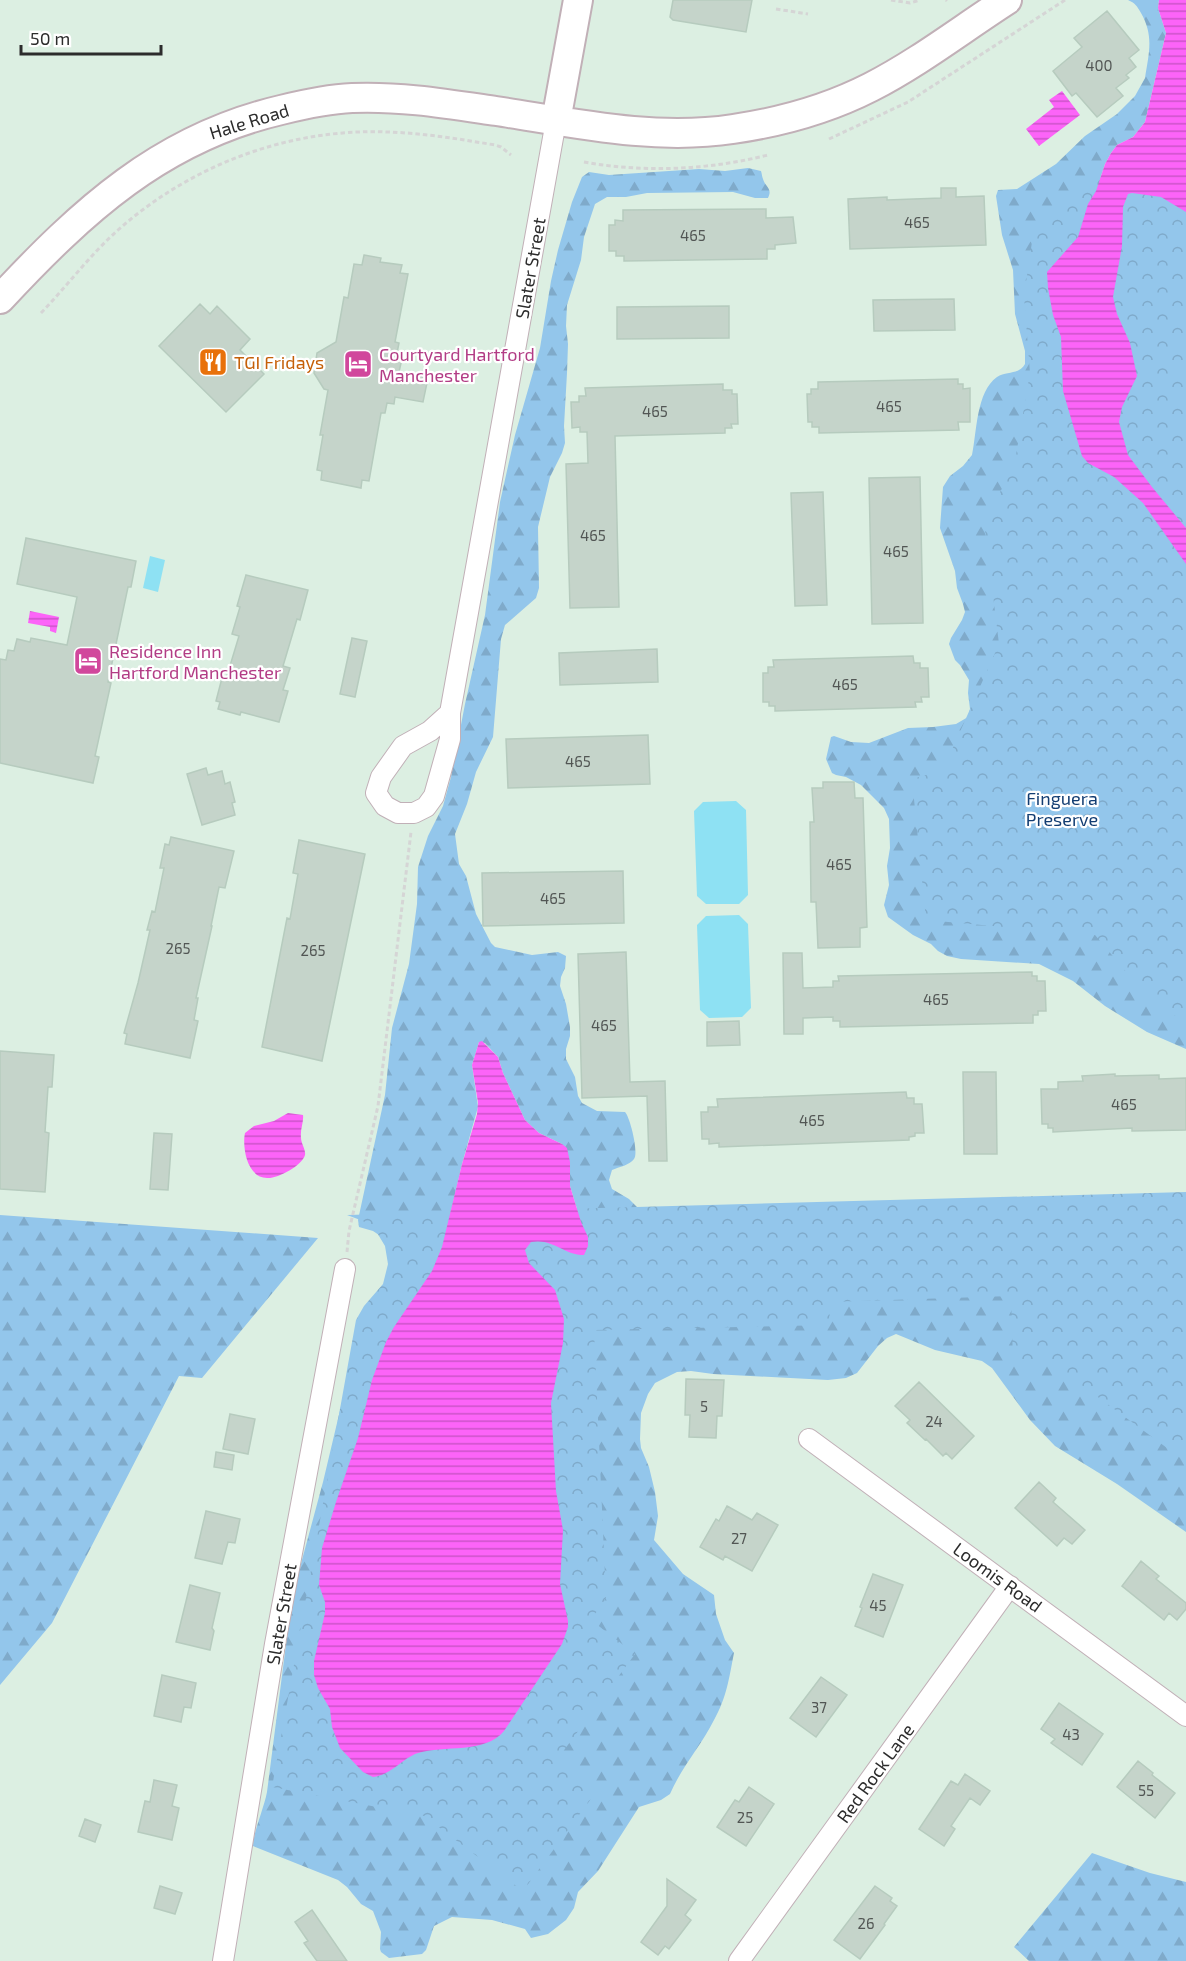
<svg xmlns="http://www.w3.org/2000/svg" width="1186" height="1961" font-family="'Exo 2',sans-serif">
<defs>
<pattern id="forest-firs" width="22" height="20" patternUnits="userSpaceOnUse" patternTransform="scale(1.5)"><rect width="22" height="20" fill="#93c6eb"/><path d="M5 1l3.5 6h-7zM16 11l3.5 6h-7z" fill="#7faaca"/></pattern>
<pattern id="park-crowns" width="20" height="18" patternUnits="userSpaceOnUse" patternTransform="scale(1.5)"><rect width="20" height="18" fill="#93c6eb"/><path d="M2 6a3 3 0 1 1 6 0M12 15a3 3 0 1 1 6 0" fill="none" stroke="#7faaca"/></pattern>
<pattern id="water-rules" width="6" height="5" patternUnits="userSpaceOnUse" patternTransform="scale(1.5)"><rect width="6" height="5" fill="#fc64f8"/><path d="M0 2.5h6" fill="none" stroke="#cc53c9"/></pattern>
</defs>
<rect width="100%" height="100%" fill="#dcefe2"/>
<path fill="url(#forest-firs)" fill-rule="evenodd" d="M1128,0h31l-1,8 8,25 -21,89 -12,15 -16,8 -6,8 -6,11 -9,27 90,373v485l-39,-17 -42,-26 -32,-25 -34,-17 -78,-5 -14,-3 -9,-5 -7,-7 -18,-9 -25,-18 -4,-12 5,-20 -2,-19 3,-18 -1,-29 -5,-11 -23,-23 -15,-8 -10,-2 -4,-2 -6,-14 5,-22 3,-1 17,6 18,1 39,-15 25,-1 23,-3 12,-7 2,-8 -2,-16 1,-13 -9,-15 -5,-5 -6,-16 2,-6 11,-18 3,-8 -2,-8 -6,-16 -2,-17 -15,-43 3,-41 7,-11 13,-10 9,-11c5,-23 4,-63 25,-78 10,-6 22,-2 28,-13v-13l-10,-37 -2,-44 -11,-35 -6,-39 2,-6 19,-1 39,-25 29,-28 32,-22 18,-18 10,-18c4,-26 9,-42 -4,-65 -4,-7 -6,-10 -13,-13z
M748,168l13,3c1,3 1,6 2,8 2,8 10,9 5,19h-13l-22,-6 -86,1 -21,4h-19l-12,7 -11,33 -3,23 -14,45 -1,21 2,18 -1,29 -3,53 1,17 -3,10 -12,24 -12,50 1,61 -3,10 -31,27 -4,14 -8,98 -17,35 -9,32 -12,30 4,30 7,12 10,38 15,29 4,4 37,8 26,-3 8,4 -1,12 -4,9 -1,9 6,18 4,23v9l-4,13v10l9,18 3,19 4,7 15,8 28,1c5,5 14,41 9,47 -4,6 -15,8 -22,11l-3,10 3,9 17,10 9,9 261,2 287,189v133l-69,-48 -62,-38 -25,-26 -38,-52 -10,-7 -47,-11 -39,-16 -9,4 -9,8 -21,27 -11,5 -18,2 -115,-6 -22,-3 -14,1 -22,11 -7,11 -7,19 -1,26 1,9 8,19 6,25 3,24 -4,24 29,34 31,21 2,19 9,26 9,13c-5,25 -7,44 -20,67 -13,26 -33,48 -44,74l-9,6 -22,7 -41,64 -20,21 -4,16 -8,12 -18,14 -17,4 -6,-9 -33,-9 -40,-3 -18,9 -8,24 -4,4 -33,4 -8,-6 -1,-3 1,-17 -8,-21 -12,-7 -14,-17 -9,-7 -85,-34c0,-13 11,-38 14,-54l21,-163 11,-58 24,-89 19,-80 8,-43 43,-77 -8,-43 -12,-8 -14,-4 -1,-7 27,-125 7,-67 17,-64 8,-60 1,-37 10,-31 15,-30 8,-29 14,-73 20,-89 15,-113 15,-67 25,-87 11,-67 7,-31 14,-48 10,-25 7,-5 20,3 90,-6 26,2zM479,1042l6,1 13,14 5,16 22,47 14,13 23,11 8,42 11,36 -135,11 16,-69 16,-57 -6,-42z
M0,1215l318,23 -116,140 -23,-2 -127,247 -52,62z
M1092,1853l58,20 36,9v79h-157l-15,-14z"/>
<path fill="url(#park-crowns)" d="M1186,0v1018l-25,-5 -66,-78 -169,-15 -14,-141 31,-9 56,-126 -15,-122 22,-41 10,-26 14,-82 -6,-77 9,-61 43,-49 60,-21z
M1186,1192v270l-137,-101 -36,1 -2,-66 -182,6 1,23 -236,5 12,268 -15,22 44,34 -76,103 40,31 -76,103 -99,-75 -152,-29 84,-467 8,-14 19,-22 5,-20 -3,-18 -9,-15 -13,-10 -16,-6z"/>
<path fill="#8ee1f3" d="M150,556l15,4 -7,32 -15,-4z
M736,801l10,9 2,85 -9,9h-33l-9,-8 -3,-85 9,-9z
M739,915l9,9 3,84 -9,9 -33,1 -9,-8 -3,-85 9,-9z"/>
<path fill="url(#water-rules)" d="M1159,0h27v212l-25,-15 -29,-4 -4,1 -5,13 -1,39 -9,51 4,17 13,29 7,33 -15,31 -3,15 9,33 24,32 34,41v36l-43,-61 -29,-26 -26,-14 -6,-7 -19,-65 -2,-54 -8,-22 -5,-27 -1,-16 31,-35 10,-33 8,-13 9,-27 6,-11 6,-8 16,-8 12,-15 21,-89 -8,-25z
M1062,91l18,24 -41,31 -13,-17 28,-22 -5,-7z
M30,611l29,6 -3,16 -6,-2v-4l-22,-4z
M482,1041l16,16 5,16 22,47 14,13 23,11 5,4 3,14v24l11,36 7,15v9l-4,9c-21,0 -30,-17 -53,-13l-6,8 4,13 26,27 9,29 -1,24 -12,60 5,88 7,39 -3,54 8,37v6l-6,17 -58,87c-19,23 -60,14 -86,22 -16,5 -26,22 -45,24l-10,-5 -23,-24 -8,-21 -2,-18 -12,-21 -4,-13v-14l11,-48v-11l-6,-17 3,-37 14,-46 22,-64 14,-58 14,-38 8,-15 38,-56 10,-24 20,-83 15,-50 1,-11 -6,-38 7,-23z
M288,1113l15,2c1,7 -3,14 -2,23 0,5 5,12 4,17 -3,11 -28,24 -38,23 -20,0 -25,-31 -22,-45l9,-7 20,-5z"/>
<path fill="#c5d4ca" stroke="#b6cbbe" stroke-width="1.5" d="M673,0h79l-6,32 -73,-12 -3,-3z
M1107,11l32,39 -10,8 7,9 -10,8 3,3 -13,10 7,8 -26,21 -21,-24 -4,3 -19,-25 29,-24 -8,-9z
M941,188h15v9l28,-1 2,49 -136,4 -2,-50 39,-2v3l54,-2z
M766,209v9l27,-1 3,26 -21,2v4h-8v10l-143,2v-5h-8v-5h-7v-26h6v-5l8,1v-11z
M364,255l17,3 -1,4 22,3 -2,8 8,1 -13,68 4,1 -2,10 6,1 -4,18 29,6 -5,24 -28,-5 -1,7 -7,-1 -2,10h-4l-12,68 -7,-1 -1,8 -40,-8 1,-9 -5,-1 6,-35h-3l8,-45 -4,-1 -10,-16 3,-20 19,-11 8,-45 4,1 6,-34 8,1z
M954,299l1,31 -81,1 -1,-31z
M200,304l10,10 7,-8 33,33 -10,11 24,24 -38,38 -67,-66z
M729,306v32l-112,1v-32z
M958,379v5h5v5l7,-1v34h-12l1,8 -140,3v-6h-7v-5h-4l-1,-28h4v-5h7v-7z
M723,384v6h9v4h5l1,30h-7l1,4h-7v5l-110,3 4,171 -49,1 -4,-144 22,-1 -1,-31h-7v-5l-8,1 -1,-26h8v-6h7l-1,-8z
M920,477l3,146 -51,1 -3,-146z
M823,492l4,113 -32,1 -4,-113z
M26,538l110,23 -5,26h-3l-20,95 3,1 -16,73 4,1 -6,26 -93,-20v-104l6,1 2,-10 6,1 3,-12 13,3 1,-4 36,7 10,-48 -60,-13z
M246,575l62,15 -8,30 -3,-1 -14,47 7,2 -7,22 5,1 -9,31 -38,-10 -1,3 -22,-6 2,-7 -4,-1 6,-23 4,1 13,-43 -7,-2 8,-27 -3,-1z
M352,638l15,3 -12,56 -15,-3z
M657,649l1,33 -98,3 -1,-32z
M913,656l1,7h6v5h8l1,29h-8l1,5h-7l1,5 -141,4v-5h-6v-4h-6v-29h5v-6h6l-1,-7z
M648,735l2,49 -142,4 -2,-49z
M206,768l2,7 14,-4 3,13 5,-2 5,20 -3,1 3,12 -33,10 -15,-51z
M823,782h31l1,16h8l4,129 -7,1v19l-42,1 -2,-46h-5l-1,-80h4l-2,-34h11z
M171,837l63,14 -9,37 -6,-1 -8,39h1l-16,72h2l-4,22 4,1 -8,37 -65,-14 2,-10 -3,-1 14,-50 12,-53h-3l5,-19 3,1 9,-44h-4l5,-24 4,1z
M299,840l66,14 -43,207 -60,-14 25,-129 3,1 8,-45 -5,-1z
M623,871l1,52 -141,3 -1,-53z
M626,952l4,130 35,-1 2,80h-18l-2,-65 -65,2 -4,-144z
M783,953h19l1,35 30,-1v-6h6l-1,-5 194,-4v4h5v5h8l1,30h-8v4h-5v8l-193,4v-6h-7v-4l-30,1v16h-19z
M739,1021l1,24 -33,1v-24z
M0,1051l54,4 -2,32h-4l-3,45 4,1 -4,59 -45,-3z
M963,1072h33l1,82h-33z
M1115,1074v2l44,-1v4l27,-1v52l-54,1v-3l-79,4v-4h-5v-4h-6l-1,-35h17v-7l25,-1 -1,-5z
M906,1092l1,6h7v6h8l2,29h-9v3l-6,1v3l-190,7v-4l-10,1v-5h-7l-1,-27h7v-5h10l-1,-8z
M154,1133l18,1 -4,56 -18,-1z
M686,1379l38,1 -2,36h-5l-1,22 -27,-1 1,-22h-5z
M919,1382l55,54 -22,23 -6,-6 -3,3 -17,-17 -1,1 -18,-17 3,-3 -15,-14z
M230,1414l25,5 -7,35 -25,-5z
M216,1452l18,3 -2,15 -18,-3z
M1039,1482l17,16 -3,4 32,28 -13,14 -8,-6 -7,8 -42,-38z
M727,1506l25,14 5,-7 21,12 -26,46 -27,-15 -2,4 -23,-13 16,-28 3,2z
M206,1511l34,8 -5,24 -7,-1 -6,22 -27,-6z
M1141,1561l18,15 -3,3 30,24v6l-9,11 -8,-7 -5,7 -42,-34z
M873,1574l30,11 -20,52 -28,-11 7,-18 -2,-1z
M190,1585l30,8 -8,35 2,3 -4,19 -34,-8z
M162,1675l34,8 -5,25 -7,-1 -3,15 -27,-6z
M821,1677l26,18 -31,42 -26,-19z
M1059,1703l44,31 -21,31 -31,-22 4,-4 -14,-10z
M1138,1761l15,12 -1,2 23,18 -20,25 -38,-31z
M965,1774l25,17 -10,14 -10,-7 -19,28 4,3 -11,17 -25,-17 32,-48 7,4z
M154,1780l23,5 -5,21 7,2 -7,32 -34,-8 7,-31 5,1z
M749,1787l25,17 -28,42 -29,-19 18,-27 4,2z
M85,1819l16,6 -6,17 -16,-6z
M667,1879l29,21 -11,15 6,5 -22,29 -4,-3 -7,9 -17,-13 26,-36z
M160,1886l22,7 -7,21 -21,-6z
M875,1886l17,12 -2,3 7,5 -13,18 1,1 -25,34 -26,-19z
M312,1910l35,51h-30l-13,-18 4,-2 -13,-19z"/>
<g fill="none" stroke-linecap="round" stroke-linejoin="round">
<g stroke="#c1b0b7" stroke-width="22">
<path id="street" d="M450,713l-20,18 -27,15 -22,31 -5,16 9,13 13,7h16l12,-6 8,-11 16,-57v-26l106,-592
M809,1439l377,277
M223,1961l52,-317 70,-375
M739,1961l271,-375"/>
</g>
<g stroke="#c1b0b7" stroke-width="32">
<path id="secondary" d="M556,121l22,-121
M0,299c82,-88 161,-161 281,-189 24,-6 47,-11 71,-12 49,-2 96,6 144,13 78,12 158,30 237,18 48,-7 95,-20 138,-42 47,-24 91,-58 136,-87"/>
</g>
<path stroke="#d5d5d5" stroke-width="3" stroke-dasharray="4.5 3" stroke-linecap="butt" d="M891,0l19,3 10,-3
M946,0l1,1
M776,9l32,5
M829,139l79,-37 157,-102
M584,162c61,11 124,8 184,-7
M41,313c26,-27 49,-58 77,-83 73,-65 171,-102 269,-98 36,1 72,7 108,13l6,2 10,8
M347,1252l2,-21 29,-125 33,-274"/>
<use href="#street" stroke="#fff" stroke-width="20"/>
<use href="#secondary" stroke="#fff" stroke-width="28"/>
</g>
<defs>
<g id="restaurant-square" transform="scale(1.5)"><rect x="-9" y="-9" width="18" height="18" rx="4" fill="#e8710a" stroke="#fff"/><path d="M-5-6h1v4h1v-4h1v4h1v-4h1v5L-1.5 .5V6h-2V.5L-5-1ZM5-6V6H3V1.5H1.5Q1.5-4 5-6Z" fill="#fff"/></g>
<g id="hotel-square" transform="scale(1.5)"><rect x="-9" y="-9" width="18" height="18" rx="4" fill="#d1479c" stroke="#fff"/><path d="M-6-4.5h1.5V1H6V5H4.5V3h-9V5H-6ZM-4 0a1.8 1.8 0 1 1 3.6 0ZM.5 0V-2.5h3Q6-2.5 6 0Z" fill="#fff"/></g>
</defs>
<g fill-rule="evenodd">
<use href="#restaurant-square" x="213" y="362"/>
<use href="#hotel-square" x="358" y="364"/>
<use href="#hotel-square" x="88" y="661"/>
</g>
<g text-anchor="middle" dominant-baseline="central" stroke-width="4.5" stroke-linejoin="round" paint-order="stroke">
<g font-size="15" fill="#525654">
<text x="1099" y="65">400</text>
<text x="917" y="222">465</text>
<text x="693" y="235">465</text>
<text x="889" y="406">465</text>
<text x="655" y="411">465</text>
<text x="593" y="535">465</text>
<text x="896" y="551">465</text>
<text x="845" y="684">465</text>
<text x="578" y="761">465</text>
<text x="839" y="864">465</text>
<text x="553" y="898">465</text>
<text x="178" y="948">265</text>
<text x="313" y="950">265</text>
<text x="936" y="999">465</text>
<text x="604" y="1025">465</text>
<text x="1124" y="1104">465</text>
<text x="812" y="1120">465</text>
<text x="704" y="1406">5</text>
<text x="934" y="1421">24</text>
<text x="739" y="1538">27</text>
<text x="878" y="1605">45</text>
<text x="819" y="1707">37</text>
<text x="1071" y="1734">43</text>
<text x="1146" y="1790">55</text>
<text x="745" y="1817">25</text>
<text x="866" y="1923">26</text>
</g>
<g font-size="18" fill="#2c2c2c" stroke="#fff">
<text transform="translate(249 121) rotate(-17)">Hale Road</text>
<text transform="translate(530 268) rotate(-80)">Slater Street</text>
<text transform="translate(998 1577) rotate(36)">Loomis Road</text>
<text transform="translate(281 1614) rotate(-80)">Slater Street</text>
<text transform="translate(875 1773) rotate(-54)">Red Rock Lane</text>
</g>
<g font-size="18" fill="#b23c85" stroke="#fff" text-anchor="start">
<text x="379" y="354">Courtyard Hartford<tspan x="379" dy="21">Manchester</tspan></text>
<text x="109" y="651">Residence Inn<tspan x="109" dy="21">Hartford Manchester</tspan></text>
</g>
<g font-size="18" fill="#c56008" stroke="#fff" text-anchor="start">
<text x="234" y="362">TGI Fridays</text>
</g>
<g font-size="18" fill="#123d72" stroke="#fff">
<text x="1062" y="798">Finguera<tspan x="1062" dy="21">Preserve</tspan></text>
</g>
</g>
<path d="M21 45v9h140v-9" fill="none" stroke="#2c2c2c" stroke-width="3"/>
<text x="30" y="45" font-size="18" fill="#2c2c2c" stroke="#ffffff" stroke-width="4.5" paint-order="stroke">50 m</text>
</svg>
